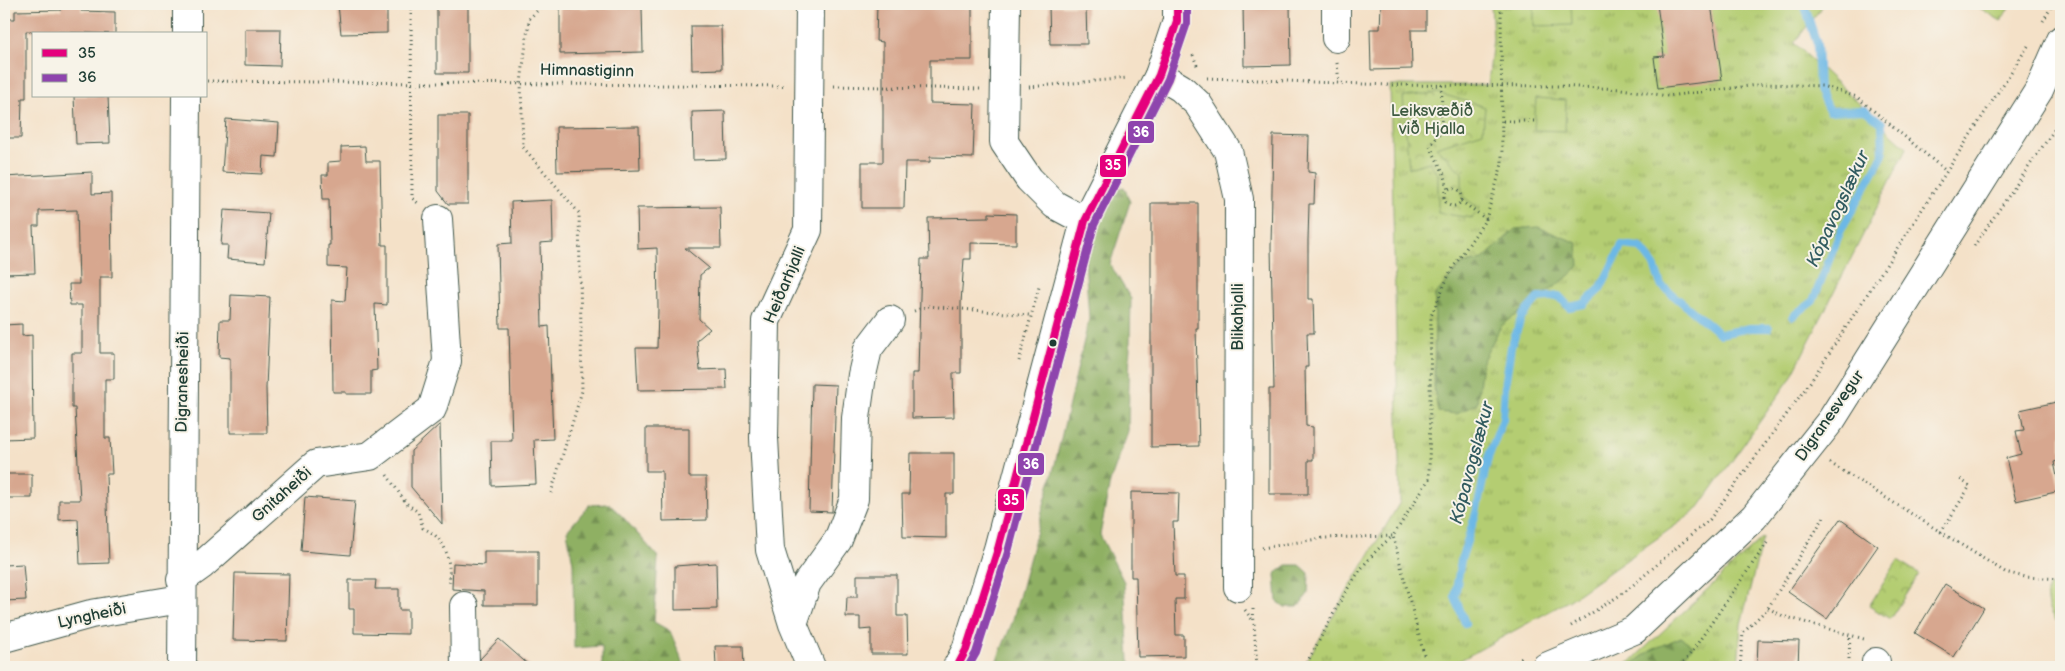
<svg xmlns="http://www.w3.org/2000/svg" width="2065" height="671" font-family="'Balsamiq Sans',sans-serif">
<defs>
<pattern id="grass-tufts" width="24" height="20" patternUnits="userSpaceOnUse" patternTransform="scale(1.25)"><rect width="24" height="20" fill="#b4cd72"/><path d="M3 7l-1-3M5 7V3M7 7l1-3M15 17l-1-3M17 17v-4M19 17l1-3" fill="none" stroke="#92a85e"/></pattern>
<pattern id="forest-firs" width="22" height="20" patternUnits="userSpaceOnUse" patternTransform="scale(1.25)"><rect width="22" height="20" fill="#8fb064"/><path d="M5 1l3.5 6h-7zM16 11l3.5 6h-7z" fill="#749053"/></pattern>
<pattern id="park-crowns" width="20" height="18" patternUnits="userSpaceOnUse" patternTransform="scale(1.25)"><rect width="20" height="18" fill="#b4cd72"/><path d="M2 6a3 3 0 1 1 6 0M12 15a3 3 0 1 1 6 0" fill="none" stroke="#92a85e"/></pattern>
</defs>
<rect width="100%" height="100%" fill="#f7f3e8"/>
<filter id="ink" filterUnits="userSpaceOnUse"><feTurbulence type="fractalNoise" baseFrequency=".02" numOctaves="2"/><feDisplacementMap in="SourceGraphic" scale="10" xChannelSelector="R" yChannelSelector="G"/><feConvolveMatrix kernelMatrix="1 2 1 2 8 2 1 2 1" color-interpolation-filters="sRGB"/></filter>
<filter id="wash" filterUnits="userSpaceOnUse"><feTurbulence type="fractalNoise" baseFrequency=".0096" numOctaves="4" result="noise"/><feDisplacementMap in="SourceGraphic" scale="20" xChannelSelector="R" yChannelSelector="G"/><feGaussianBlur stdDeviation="1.12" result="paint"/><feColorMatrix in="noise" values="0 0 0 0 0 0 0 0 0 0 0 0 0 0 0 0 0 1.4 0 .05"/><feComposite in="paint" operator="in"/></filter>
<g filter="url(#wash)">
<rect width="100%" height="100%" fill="#f4e1c8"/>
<path fill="url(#grass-tufts)" stroke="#6a8553" d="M1491,4h333l-30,39 113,105 -117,231 -93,131 -127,90 -122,67h-145l97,-165 -10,-417h98l5,-47z
M1973,4h38l-10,17z
M1763,537l-22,87 -3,43h-122l14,-5z"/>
<path fill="url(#forest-firs)" stroke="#57764c" d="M1124,187l6,15 -20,62 21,35 -3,133 -18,50 -10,53 24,47 5,78 5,7h-140l18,-44 43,-159 34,-145 -4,-58 29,-72z
M1538,227l39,16 2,23 -14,13 -64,47 -19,36 -5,41 -20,11 -19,-2 -4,-25 1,-92 27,-31 21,-5 32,-30z
M609,504l13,12 36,41 -4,65 16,9 15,36h-83v-21l-28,2 -1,-85 -6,-32 22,-26z
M1287,565h13l9,8 -1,21 -10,13h-13l-8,-6 -2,-27z
M1681,637l12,9 -18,21h-48l25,-17z"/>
<path fill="url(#park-crowns)" stroke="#6a8553" d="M1438,93l47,14 -2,25 -47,15 26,26v23l18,13 -8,9 -34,-5v-39l-9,-12 -20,6 -6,-71z
M1898,560l21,14 -29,45 -21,-13z
M2061,583v42c-12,-9 -17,-24 -13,-39z"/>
<path fill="#b4cd72" stroke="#6a8553" d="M1534,4h37l1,21 -38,1z
M1536,98l30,2 -1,31 -31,-1z"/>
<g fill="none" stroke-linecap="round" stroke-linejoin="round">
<path stroke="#6cb8e6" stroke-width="8" d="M1793,316l20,-15 28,-71 42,-75 -1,-32 -17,-13 -36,1 -10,-21 -2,-46 -13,-40
M1465,623l-10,-26 6,-37 15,-47 12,-55 15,-39 2,-33 6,-39 11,-31 16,-18 21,-2 10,11 15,-3 16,-15 22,-44 18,2 14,18 7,20 59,49 30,-6h19"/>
</g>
<g id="blocks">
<path fill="#d7a78f" d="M61,4h21l-1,7 34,1v22l-89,-3v67h-4l-1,40h-17v-119h11v-8l46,-1z
M338,4h49v29l-46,1z
M437,4h31v69h-31z
M877,4h47v4h48v52h-42v43l45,1 -2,54 -43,-1v5h-25l-1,46h-42v-46h21v-120l-7,-1z
M1243,4h47l1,61 -47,1z
M1381,4h45v26h-15l1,39 -41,1 -1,-41h10z
M1657,4h54l11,76 -64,8 -4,-31 10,-1z
M1049,6h37l1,38h-37z
M560,8h82l1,44 -83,2z
M691,26h30l1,43 -30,1z
M245,29h36l-1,37 -35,-1z
M74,96h34l2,47 -34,1z
M725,111l1,48 -33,1 -1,-48z
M438,115h30v89h-20l-10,-13z
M226,119l53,4 -2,34 -14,-1 -1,18 -40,-2z
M639,126l1,44 -83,2 -1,-45z
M1273,135l36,1 -1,36 7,1 -1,31h-5l-1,36v59h5l1,34h-7l1,34h-3l1,59 7,1v33h-5v34h-39v-105h5l-3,-142z
M365,146l1,15h14l2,84h5v60l-12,-1 2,66 -6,1v23h-25v-2h-13l-1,-92 13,1 2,-33 -19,-1v-22h2l-1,-46h-6l-1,-24h6v-13l13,-1v-14z
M92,172v22l19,-1 1,84h-12v76h14v26h-9v59h5l2,36h-6l3,89 -29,1 -2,-45 -19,1v-20h21l-5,-92h-3v-55h10v-48h-12l-1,-21h10l-2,-74 -38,1v15h-6l2,47 -31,1v-97z
M552,200l1,42 -13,1 2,84 7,-1 4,113 -19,1 2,44 -44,2 -1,-45h21l-3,-113h-9l-2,-84 14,-1 -1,-41z
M1151,203h47v125h-2l3,118 -48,1z
M720,207l1,41h-36l24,20 -9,7 -1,44 11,10 -13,11 3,30 26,-1 1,20 -89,1 -2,-42h21l1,-40 -1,-60 -19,1 -1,-41z
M224,210l45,3 -4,49 -38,-3 1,-14h-7z
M989,213l27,1v30l-45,-1v16h-7l-3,44v70h-8l1,44 -42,1v-45h6l3,-114h8l-1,-41 61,-1z
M231,295l39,2 -4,91 1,45h-37v-75l-11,-1 1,-37h10z
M22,324v12l10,-1 1,103 -29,1v-114z
M812,384l24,1 -4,127 -23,-1z
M2061,401v59l-7,2 6,29 -44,10 -10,-43 15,-4 -5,-23 8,-1 -4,-20z
M440,424l2,100 -31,-37v-36z
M646,428h43v49h17l1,43 -44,1 -1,-50h-16z
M910,453h44v41h-8v44l-43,-1 -1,-43h7z
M4,474h28v24h-28z
M1131,492l48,1 -1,29h-5l2,54h9v23h-9l1,36h8v21l-46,1 -2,-80h-5z
M305,497l50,4 -5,54 -49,-4z
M1840,519l38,27 -51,73 -39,-27z
M484,551h54v54h-54v-14l-32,-2 1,-26 31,2z
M716,563l1,46 -42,1v-44z
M23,564l3,36 -22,1v-36z
M235,573l54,1 -2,67 -54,-1z
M857,575h40v41h10l1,38h-37v-25l-11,1v-13h-14l1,-20h10z
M349,580h27l-1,9h24v21h9v24l-54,-1v-24h-5z
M1945,584l39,24 -30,49 -39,-24z
M499,639l32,28h-50l-1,-8z
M1758,640l41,1 -1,26 -41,-1z
M715,646h28l1,21h-28z"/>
</g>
</g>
<g filter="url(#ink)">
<use href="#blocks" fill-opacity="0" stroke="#3f564a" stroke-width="1"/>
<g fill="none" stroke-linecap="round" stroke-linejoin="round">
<g stroke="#3f564a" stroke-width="30">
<path id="minor" d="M810,4l-2,226 -42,91 -2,117 6,112 23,74 18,43
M1006,4l-2,138 25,37 26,26 30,16
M187,34v-30
M1336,38v-34
M1159,75l22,13 17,16 30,47 11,48 -1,388
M181,580l21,-15 114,-101 54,-8 62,-47 15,-48 -9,-142
M464,606l1,61
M793,624l14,-41 31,-43 16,-41 2,-81 6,-43 6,-26 22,-29
M4,638l87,-24 90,-15
M182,667l4,-571
M1876,667v-5"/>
</g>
<g stroke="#3f564a" stroke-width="30">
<path id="tertiary" d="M957,667l9,-17 32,-101 87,-328 74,-146 18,-54v-17
M1546,667l88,-37 120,-113 78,-98 207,-329 22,-50"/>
</g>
<path stroke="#3f564a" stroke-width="3" stroke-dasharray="1 4" stroke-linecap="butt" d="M411,4l1,194 6,5
M544,4l-15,15 -8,64 2,64 56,66 3,178 -31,102
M2043,21l10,-17
M1193,55l5,13
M1337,63l2,20
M1207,78l183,7 168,1 63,3 47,7 97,-12 57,2 35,11 89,74
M207,81l576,5
M1442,85l-1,47 -11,14 15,30 3,14
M834,86l147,3
M1029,87l99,-9
M1503,121h32
M1444 197a9 9 0 1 1 18 0a9 9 0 1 1-18 0Z
M1461,201l25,18
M1974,246l87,-126
M914,311l14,-5 101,9
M1019,361l20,-74
M1830,463l175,109 20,5 36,2
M387,475l19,28 12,9 5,16c26,12 26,31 27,57
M1941,532l29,-46 -10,-7
M1262,548l61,-10 70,-2
M1768,608l15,8 81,23
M1253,609l4,58
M1245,610l8,11
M1571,626l54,-34 85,-73 101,-138 217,-335
M1424,655l-31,-119 36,-57 2,-163 19,-44 36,-53 16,-55 -1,-160
M1849,659l1,-24
M1304,667c28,-45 45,-97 89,-131
M1508,667l14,-9
M1681,667l88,-127
M1740,667l3,-34 25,-25 56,-91"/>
<use href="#minor" stroke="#fff" stroke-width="28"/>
<use href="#tertiary" stroke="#fff" stroke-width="28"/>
<g stroke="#f7f3e8" stroke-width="11">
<path id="bus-1" d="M957,667l9,-17 32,-101 87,-328 74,-146 18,-54v-17"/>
</g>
<g stroke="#f7f3e8" stroke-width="11">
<path id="bus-2" d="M968,667l8,-14 32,-101 86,-327 74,-146 19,-56v-19"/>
</g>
<use href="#bus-1" stroke="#e5007d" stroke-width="8"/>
<use href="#bus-2" stroke="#8e44ad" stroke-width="8"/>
</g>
</g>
<circle fill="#1f3d34" stroke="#f7f3e8" stroke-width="2" cx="1053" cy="343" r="4.5"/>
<g text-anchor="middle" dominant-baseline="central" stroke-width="4" stroke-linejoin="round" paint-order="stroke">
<g font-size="16" fill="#1f3d34" stroke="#f7f3e8">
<text transform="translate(587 71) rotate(1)">Himnastiginn</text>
<text transform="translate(785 285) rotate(-67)">Heiðarhjalli</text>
<text transform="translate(1238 317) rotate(-90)">Blikahjalli</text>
<text transform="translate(183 382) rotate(-89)">Digranesheiði</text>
<text transform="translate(1830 416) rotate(-55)">Digranesvegur</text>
<text transform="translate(282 495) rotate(-42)">Gnitaheiði</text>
<text transform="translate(92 616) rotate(-12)">Lyngheiði</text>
</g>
<g font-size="16" fill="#3d5a40" stroke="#f7f3e8">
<text x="1432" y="111">Leiksvæðið<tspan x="1432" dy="18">við Hjalla</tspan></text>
</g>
<g font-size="18" font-style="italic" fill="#325c60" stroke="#f7f3e8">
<text transform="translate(1838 209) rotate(-65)">Kópavogslækur</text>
<text transform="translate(1472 463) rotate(-75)">Kópavogslækur</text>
</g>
</g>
<g stroke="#f7f3e8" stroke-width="2">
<rect x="1127" y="120" width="28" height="24" rx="5" fill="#8e44ad"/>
<rect x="1099" y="154" width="28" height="24" rx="5" fill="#e5007d"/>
<rect x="1017" y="452" width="28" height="24" rx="5" fill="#8e44ad"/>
<rect x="997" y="488" width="28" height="24" rx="5" fill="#e5007d"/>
</g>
<g font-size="14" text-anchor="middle" font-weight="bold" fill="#fff">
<text x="1141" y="137">36</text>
<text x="1113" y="170">35</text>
<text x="1031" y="469">36</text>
<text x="1011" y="505">35</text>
</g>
<rect width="2065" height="671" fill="none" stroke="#f7f3e8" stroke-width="20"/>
<rect x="32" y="32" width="175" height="65" fill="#f7f3e8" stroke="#a1aaa0"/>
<rect x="42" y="49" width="25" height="8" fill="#e5007d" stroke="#a1aaa0"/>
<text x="78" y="58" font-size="15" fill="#1f3d34">35</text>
<rect x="42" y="74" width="25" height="8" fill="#8e44ad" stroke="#a1aaa0"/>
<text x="78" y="82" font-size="15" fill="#1f3d34">36</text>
</svg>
